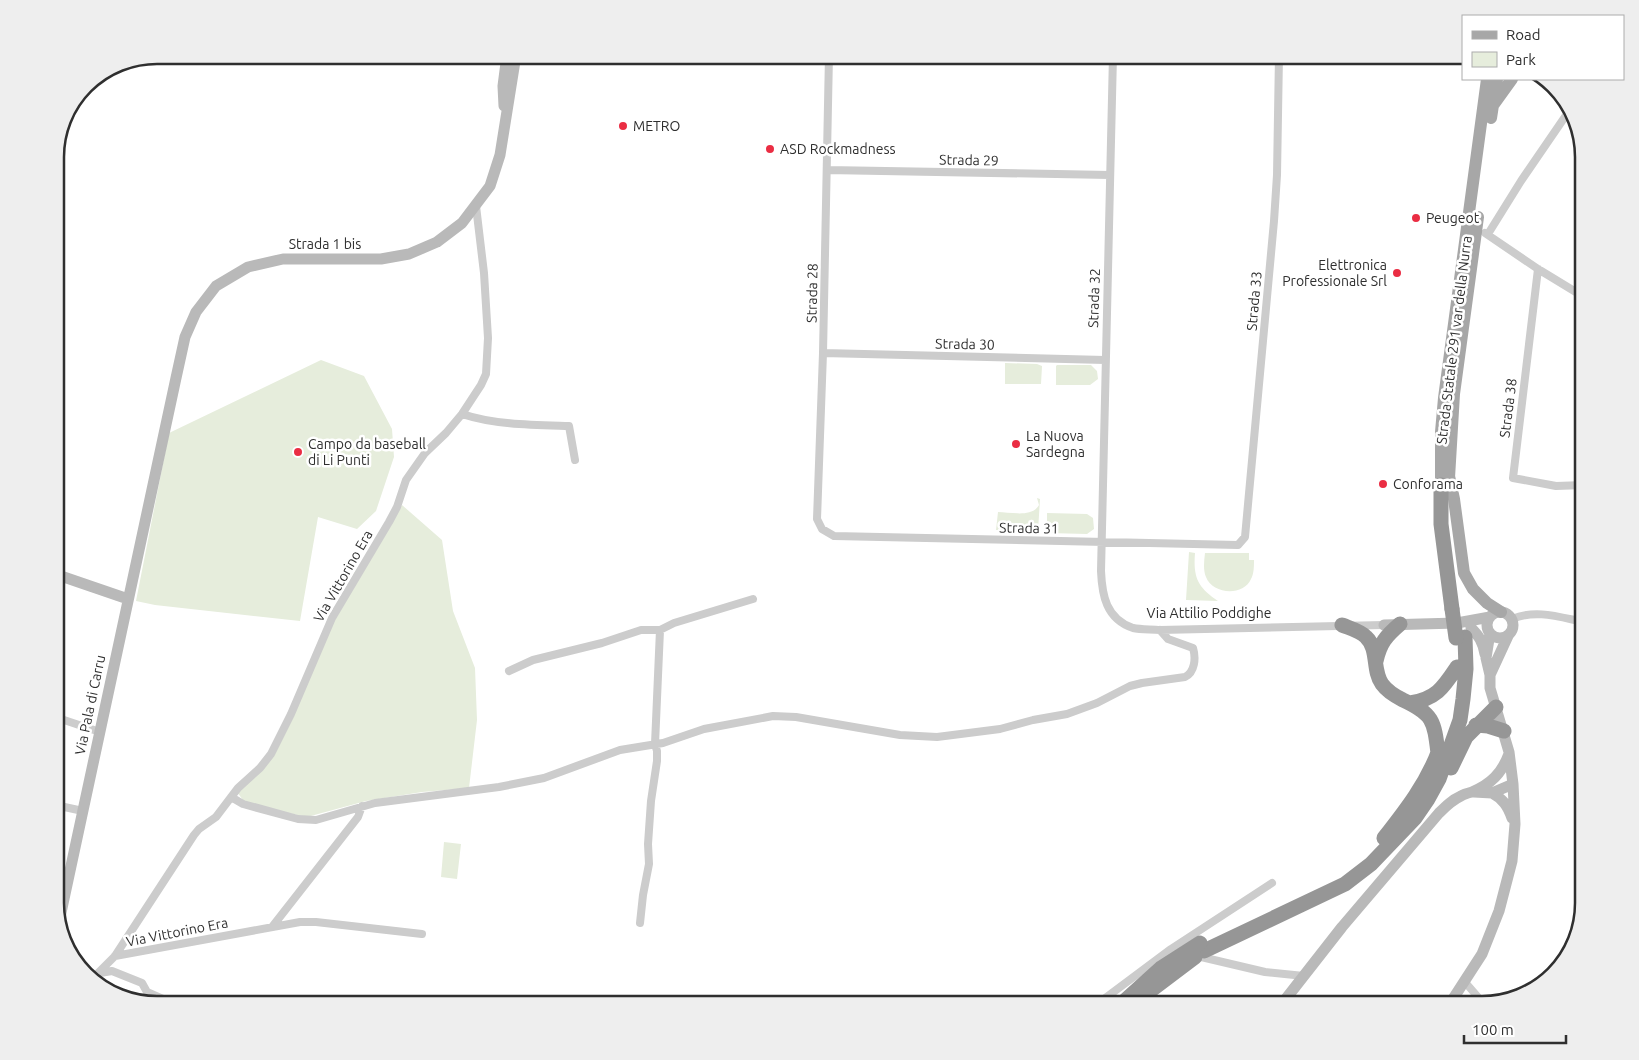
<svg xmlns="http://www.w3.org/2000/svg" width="1639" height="1060" font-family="Ubuntu,sans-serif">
<rect width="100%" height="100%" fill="#fff"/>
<path fill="#e6eddc" d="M321,360l43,16 28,53 2,28 -18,54 -19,18 -39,-12 -18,104 -145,-16 -19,-4 33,-168z
M1005,363l32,1 5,2 -1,18h-36z
M1057,365h34l6,6 1,8 -8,6h-34v-19z
M1037,498l3,1 -2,32 -42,-1 2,-18c12,0 34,6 41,-7z
M402,505l40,35 11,71 22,57 2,52 -8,68 -47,4 -56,9 -59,16 -61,-13 -9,-12 35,-40 82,-179z
M1047,513l40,1 6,4 1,11 -7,5 -40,-1z
M1189,552l6,1c-2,25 3,34 23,48l-32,-1z
M1205,553h44v7h5c0,6 0,14 -3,19 -8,18 -39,15 -45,-2 -3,-7 -2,-16 -1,-24z
M444,842l17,2 -4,35 -16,-2z"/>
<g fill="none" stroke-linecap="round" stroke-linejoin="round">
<path stroke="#ccc" stroke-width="8" d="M829,55l-6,298 -6,166 5,10 12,7 404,9 7,-8 29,-316 3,-46 2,-120
M1113,55l-12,516c1,24 5,48 32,57 8,2 19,1 27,2l224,-5
M827,170l283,5
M1485,233l53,36 46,28
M1488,234l33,-53 50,-73
M1538,269l-25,209 43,8 28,-1
M823,353l282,7
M462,414c33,11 72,11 107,12l6,34
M1512,619c24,-10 47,-2 72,3
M509,671l24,-11 69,-17 39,-13h19l14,-7 79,-24
M55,717l45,15
M231,797l12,7 55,15 18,1 59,-17 124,-16 45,-9 76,-28 43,-7 41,-14 69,-13 23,1 104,18 37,2 63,-8 33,-9 34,-6 30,-11 33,-17 12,-3 43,-6c10,-5 11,-19 8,-29l-25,-9 -8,-9
M55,805l28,6
M640,923l3,-28 6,-31 -1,-20 3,-43 6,-40v-10l-2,-7 5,-114
M272,927l86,-110 4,-11
M115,956l185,-34h16l106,12
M1197,956l68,16 39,4
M100,973l12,-2 30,12 5,9 1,10
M92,979l23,-23 79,-121 5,-6 17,-12 22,-29 22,-20 11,-14 20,-40 41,-96 57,-96 8,-15 9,-27 19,-27 21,-20 16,-19 19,-29 5,-11 2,-36 -4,-65 -8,-67
M1464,981l20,23
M147,992l25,11 12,2
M1096,1005l75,-56 101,-66"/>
<path stroke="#b9b9b9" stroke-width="11" d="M504,106l-1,-20 4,-31
M55,574l73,25
M1487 625a13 13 0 1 1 26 0a13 13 0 1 1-26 0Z
M1384,625l73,-2 33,-6
M1471,628c8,8 12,14 14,26
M1490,675l18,-39
M1474,792l18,1 21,-9
M1492,793c11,6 16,13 20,25
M59,922l117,-544 9,-41 11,-25 20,-26 32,-19 35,-8h98l28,-5 28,-12 25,-19 28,-37 10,-31 16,-100
M1281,1005l61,-78 97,-114c7,-7 13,-13 22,-17 3,-2 7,-3 11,-4 19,-8 30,-19 37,-38
M1449,1005l33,-51 17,-43 13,-50 3,-37 -2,-40 -4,-32 -19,-64v-13l-4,-17 4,-25"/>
<path stroke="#a7a7a7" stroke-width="12" d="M1494,104l18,-25
M1491,118l6,-39
M1449,476l5,23 10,74 9,16 14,14 14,9
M1449,478l5,-84 24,-177
M1441,485v-53l3,-34 43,-319"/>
<path stroke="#969696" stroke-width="15" d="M1441,485v39l11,85
M1342,625c7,3 19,6 24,12 13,12 6,33 16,47 5,7 13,12 21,16 30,14 31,20 35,53
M1376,661c4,-18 10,-25 24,-37
M1410,703c26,-4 33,-15 47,-36
M1476,725l12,1 16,5
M1451,768l15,-31 30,-30
M1384,838c22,-28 43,-55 55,-88
M1204,951l141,-67 26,-20 44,-46 13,-19 11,-20 21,-59 3,-21 3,-30 -1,-32"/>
<path stroke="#969696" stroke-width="15" d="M1452,609l4,29
M1142,997l53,-40
M1120,1005l41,-37 39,-25"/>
</g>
<g fill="#ea2d43" stroke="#fff" stroke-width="2">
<circle cx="623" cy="126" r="5"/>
<circle cx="770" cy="149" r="5"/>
<circle cx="1416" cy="218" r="5"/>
<circle cx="1397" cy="273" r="5"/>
<circle cx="1016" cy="444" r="5"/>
<circle cx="298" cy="452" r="5"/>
<circle cx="1383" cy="484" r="5"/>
</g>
<g text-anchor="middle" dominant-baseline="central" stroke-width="5" stroke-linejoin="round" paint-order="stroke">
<g font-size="14" fill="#2f2f2f" stroke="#fff" text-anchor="start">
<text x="633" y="126">METRO</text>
<text x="780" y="149">ASD Rockmadness</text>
<text x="1426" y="218">Peugeot</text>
<text x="1387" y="265" text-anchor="end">Elettronica<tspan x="1387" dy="16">Professionale Srl</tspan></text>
<text x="1026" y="436">La Nuova<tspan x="1026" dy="16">Sardegna</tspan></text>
<text x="308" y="444">Campo da baseball<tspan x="308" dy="16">di Li Punti</tspan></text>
<text x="1393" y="484">Conforama</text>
</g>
<g font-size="14" fill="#2f2f2f" stroke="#fff">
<text transform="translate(969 160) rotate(1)">Strada 29</text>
<text x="325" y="244">Strada 1 bis</text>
<text transform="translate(812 293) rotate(-89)">Strada 28</text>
<text transform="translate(1094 298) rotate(-88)">Strada 32</text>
<text transform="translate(1254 301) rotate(-85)">Strada 33</text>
<text transform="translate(1454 340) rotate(-83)">Strada Statale 291 var della Nurra</text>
<text transform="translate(965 344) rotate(1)">Strada 30</text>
<text transform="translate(1508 408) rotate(-83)">Strada 38</text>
<text transform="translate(1029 528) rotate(1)">Strada 31</text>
<text transform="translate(343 576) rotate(-60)">Via Vittorino Era</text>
<text x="1209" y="613">Via Attilio Poddighe</text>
<text transform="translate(90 705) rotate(-78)">Via Pala di Carru</text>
<text transform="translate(177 932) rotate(-11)">Via Vittorino Era</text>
</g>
</g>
<path d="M0 0H1639V1060H0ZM157 64H1482A93 93 0 0 1 1575 157V903A93 93 0 0 1 1482 996H157A93 93 0 0 1 64 903V157A93 93 0 0 1 157 64Z" fill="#eee" fill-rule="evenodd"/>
<path fill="none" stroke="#2f2f2f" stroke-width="2.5" d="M157 64H1482A93 93 0 0 1 1575 157V903A93 93 0 0 1 1482 996H157A93 93 0 0 1 64 903V157A93 93 0 0 1 157 64Z"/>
<rect x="1462" y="15" width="162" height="65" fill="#ffffff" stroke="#acacac"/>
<rect x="1472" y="31" width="25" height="8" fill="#a7a7a7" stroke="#acacac"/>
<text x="1506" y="40" font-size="15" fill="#2f2f2f">Road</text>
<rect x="1472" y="52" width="25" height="15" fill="#e6eddc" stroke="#acacac"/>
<text x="1506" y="65" font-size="15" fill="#2f2f2f">Park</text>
<path d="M1464 1035v8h102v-8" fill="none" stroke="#2f2f2f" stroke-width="2.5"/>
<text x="1472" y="1035" font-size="15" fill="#2f2f2f" stroke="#ffffff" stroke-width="4" paint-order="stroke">100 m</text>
</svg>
